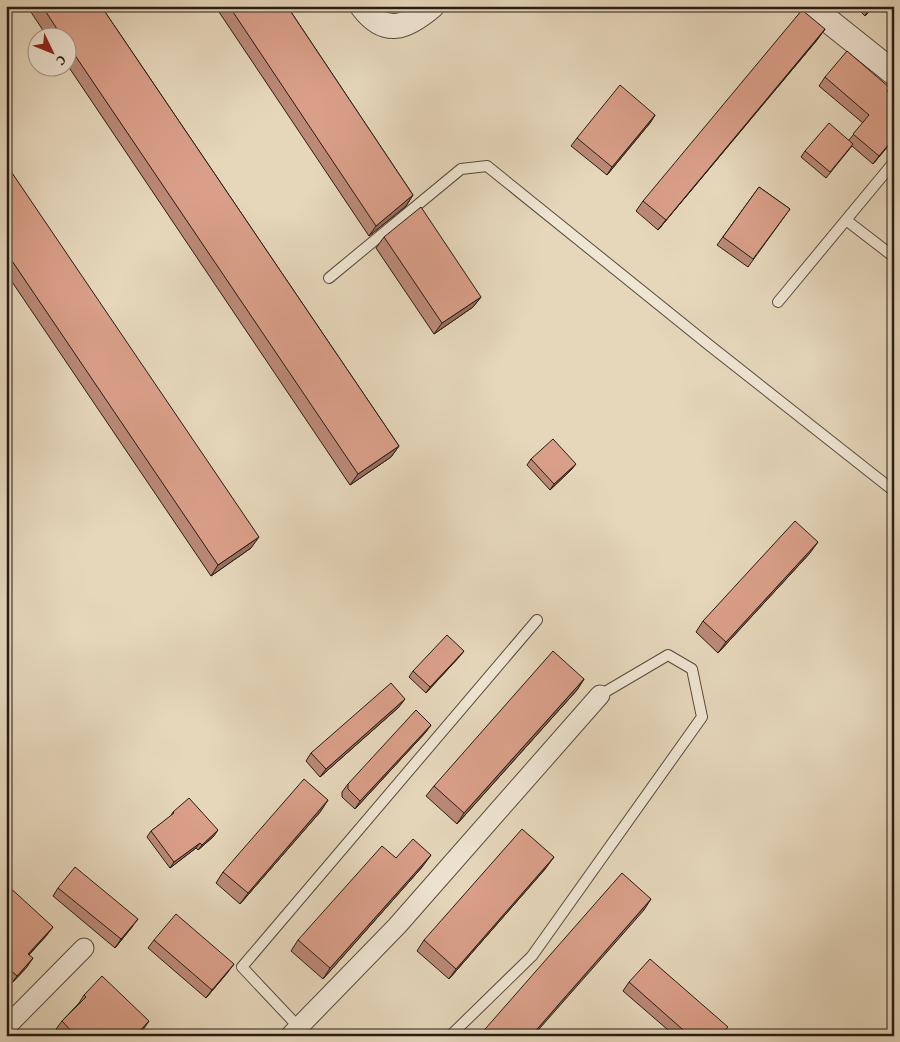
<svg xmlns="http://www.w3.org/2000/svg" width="900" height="1042" font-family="'Gentium Book Plus',serif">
<rect width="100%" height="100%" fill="#e6d7bb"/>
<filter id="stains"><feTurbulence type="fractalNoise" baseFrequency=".004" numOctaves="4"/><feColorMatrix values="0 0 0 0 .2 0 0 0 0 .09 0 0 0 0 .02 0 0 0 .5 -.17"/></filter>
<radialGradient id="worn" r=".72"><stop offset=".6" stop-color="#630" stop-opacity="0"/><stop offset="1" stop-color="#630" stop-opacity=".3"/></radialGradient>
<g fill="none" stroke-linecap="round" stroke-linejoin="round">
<g stroke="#574b3e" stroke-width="12">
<path id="service" d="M846,220l48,37
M329,278l132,-109 26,-3 222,179 185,146
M778,302l116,-140
M307,1036l-65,-69 295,-347
M450,1036l82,-80 170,-239 -10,-48 -24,-14 -68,40"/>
</g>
<g stroke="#574b3e" stroke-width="21">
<path id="minor" d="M6,1027l78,-79
M290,1036l107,-110 203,-231"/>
</g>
<g stroke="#574b3e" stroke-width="26">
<path id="tertiary" d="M362,6c23,31 44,22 70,0
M810,6l84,67"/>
</g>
<use href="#service" stroke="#efe5d3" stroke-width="10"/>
<use href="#minor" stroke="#efe5d3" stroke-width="19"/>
<use href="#tertiary" stroke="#efe5d3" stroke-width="24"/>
</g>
<path fill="#bb8976" stroke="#271c14" d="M27,6h74l298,440 -8,11 -41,28 -282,-419v-28h-20z
M215,6h72l126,189 -7,11 -37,30z
M855,6h19l-9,10z
M825,29l-8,11 -159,190 -22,-19 7,-10z
M825,77l65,11 -3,4 7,5v42l-21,25 -21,-18 -26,32 -25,-21 4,-6 44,-11 14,-17 -44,-37z
M655,115l-5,8 -43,52 -36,-29 6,-8z
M6,164l245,384 -40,28 -205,-303z
M759,187l31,22 -42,58 -31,-22z
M384,237l97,60 -8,10 -39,27 -58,-86z
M531,459l41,10 -22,21 -23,-25z
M810,553l-92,100 -22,-21 7,-11z
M460,656l-34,37 -17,-16 4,-6z
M584,679l-7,11 -120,134 -31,-28 8,-10z
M399,707l-79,70 -14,-16 5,-8z
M431,725l-6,8 -70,76 -13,-12v-5l6,-8z
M321,811l-81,93 -24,-21 7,-11z
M173,812l41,24 -16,14 -2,-2 -26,20 -23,-31 4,-6 19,-14z
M423,866l-100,113 -32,-28 7,-11z
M546,868l-97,111 -32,-28 7,-11z
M6,884l41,51 -18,20 -2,12 -16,17 -5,-4z
M58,888l74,39 -17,21 -62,-52z
M154,940l74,32 -22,26 -58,-50z
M629,982l92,54h-46l-52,-45z
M84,995l59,35 -6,6h-74l-7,-7 6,-8 17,-18z"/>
<path fill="#996f60" stroke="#271c14" d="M872,6h2l-9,10 3,-6z
M825,29l-8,11 -159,190 8,-10z
M655,115l-5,8 -43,52 5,-8z
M894,138v1l-21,25 6,-8z
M413,195l-7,11 -37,30 7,-10z
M481,297l-8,10 -39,27 8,-11z
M399,446l-8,11 -41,28 8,-11z
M576,464l-4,5 -22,21 4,-6z
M259,537l-8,11 -40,28 7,-11z
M818,542l-8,11 -92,100 8,-11z
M464,651l-4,5 -34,37 4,-6z
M584,679l-7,11 -120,134 7,-11z
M405,699l-6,8 -79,70 6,-8z
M431,725l-6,8 -70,76 5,-8z
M328,800l-7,11 -81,93 8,-11z
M218,830l-4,6 -16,14 4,-5z
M200,843l-4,5 -26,20 4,-6z
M431,855l-8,11 -100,113 7,-11z
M554,857l-8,11 -97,111 7,-10z
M651,899l-7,11 -111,126h-2z
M138,919l-6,8 -17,21 6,-9z
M53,927l-6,8 -25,27 6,-8z
M33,958l-6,9 -16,17 6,-8z
M234,964l-6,8 -22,26 6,-8z
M149,1021l-6,9 -6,6h-2z"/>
<path fill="#da9f89" stroke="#271c14" d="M42,6h59l298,440 -41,28 -290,-429v-7h-5z
M229,6h58l126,189 -37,31z
M865,6h7l-4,4z
M802,10l23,19 -159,191 -23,-19z
M847,51l43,37 -3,3 7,6v41l-15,18 -26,-22 16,-19 -44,-38z
M620,85l35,30 -43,52 -35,-29z
M829,123l24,21 -23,28 -25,-21z
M6,164l253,373 -41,28 -212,-313z
M759,187l31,22 -37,50 -30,-22z
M421,207l60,90 -39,26 -58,-86z
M553,439l23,25 -22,20 -23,-25z
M795,521l23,21 -92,100 -23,-21z
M447,635l17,16 -34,36 -17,-16z
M553,651l31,28 -120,134 -30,-27z
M391,683l14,16 -79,70 -15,-16z
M416,710l15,15 -71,76 -12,-12v-5z
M304,779l24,21 -80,93 -25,-21z
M189,798l29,32 -16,15 -2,-2 -26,19 -23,-31 23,-18 -1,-1z
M522,829l32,28 -98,112 -32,-29z
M413,839l18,16 -101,113 -32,-28 84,-94 14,12z
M75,867l63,52 -17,20 -63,-51z
M622,873l29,26 -120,137h-52z
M6,884l47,43 -25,27 5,4 -16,18 -11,-10z
M176,914l58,50 -22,26 -58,-50z
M650,959l78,68 -8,9h-30l-61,-54z
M102,976l47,45 -14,15h-59l-14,-15 24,-24 -2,-2z"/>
<rect width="900" height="1042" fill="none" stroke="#e6d7bb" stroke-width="25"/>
<rect x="8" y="8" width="885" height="1027" fill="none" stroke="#271c14" stroke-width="2.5"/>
<rect x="12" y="12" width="875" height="1017" fill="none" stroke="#271c14"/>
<g transform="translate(52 52) rotate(133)"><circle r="24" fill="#efe5d3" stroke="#9f9587"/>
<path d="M0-4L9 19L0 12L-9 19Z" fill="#8f2418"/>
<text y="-8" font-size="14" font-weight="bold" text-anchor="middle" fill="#271c14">С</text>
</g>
<rect width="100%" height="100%" filter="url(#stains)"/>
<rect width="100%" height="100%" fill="url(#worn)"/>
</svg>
